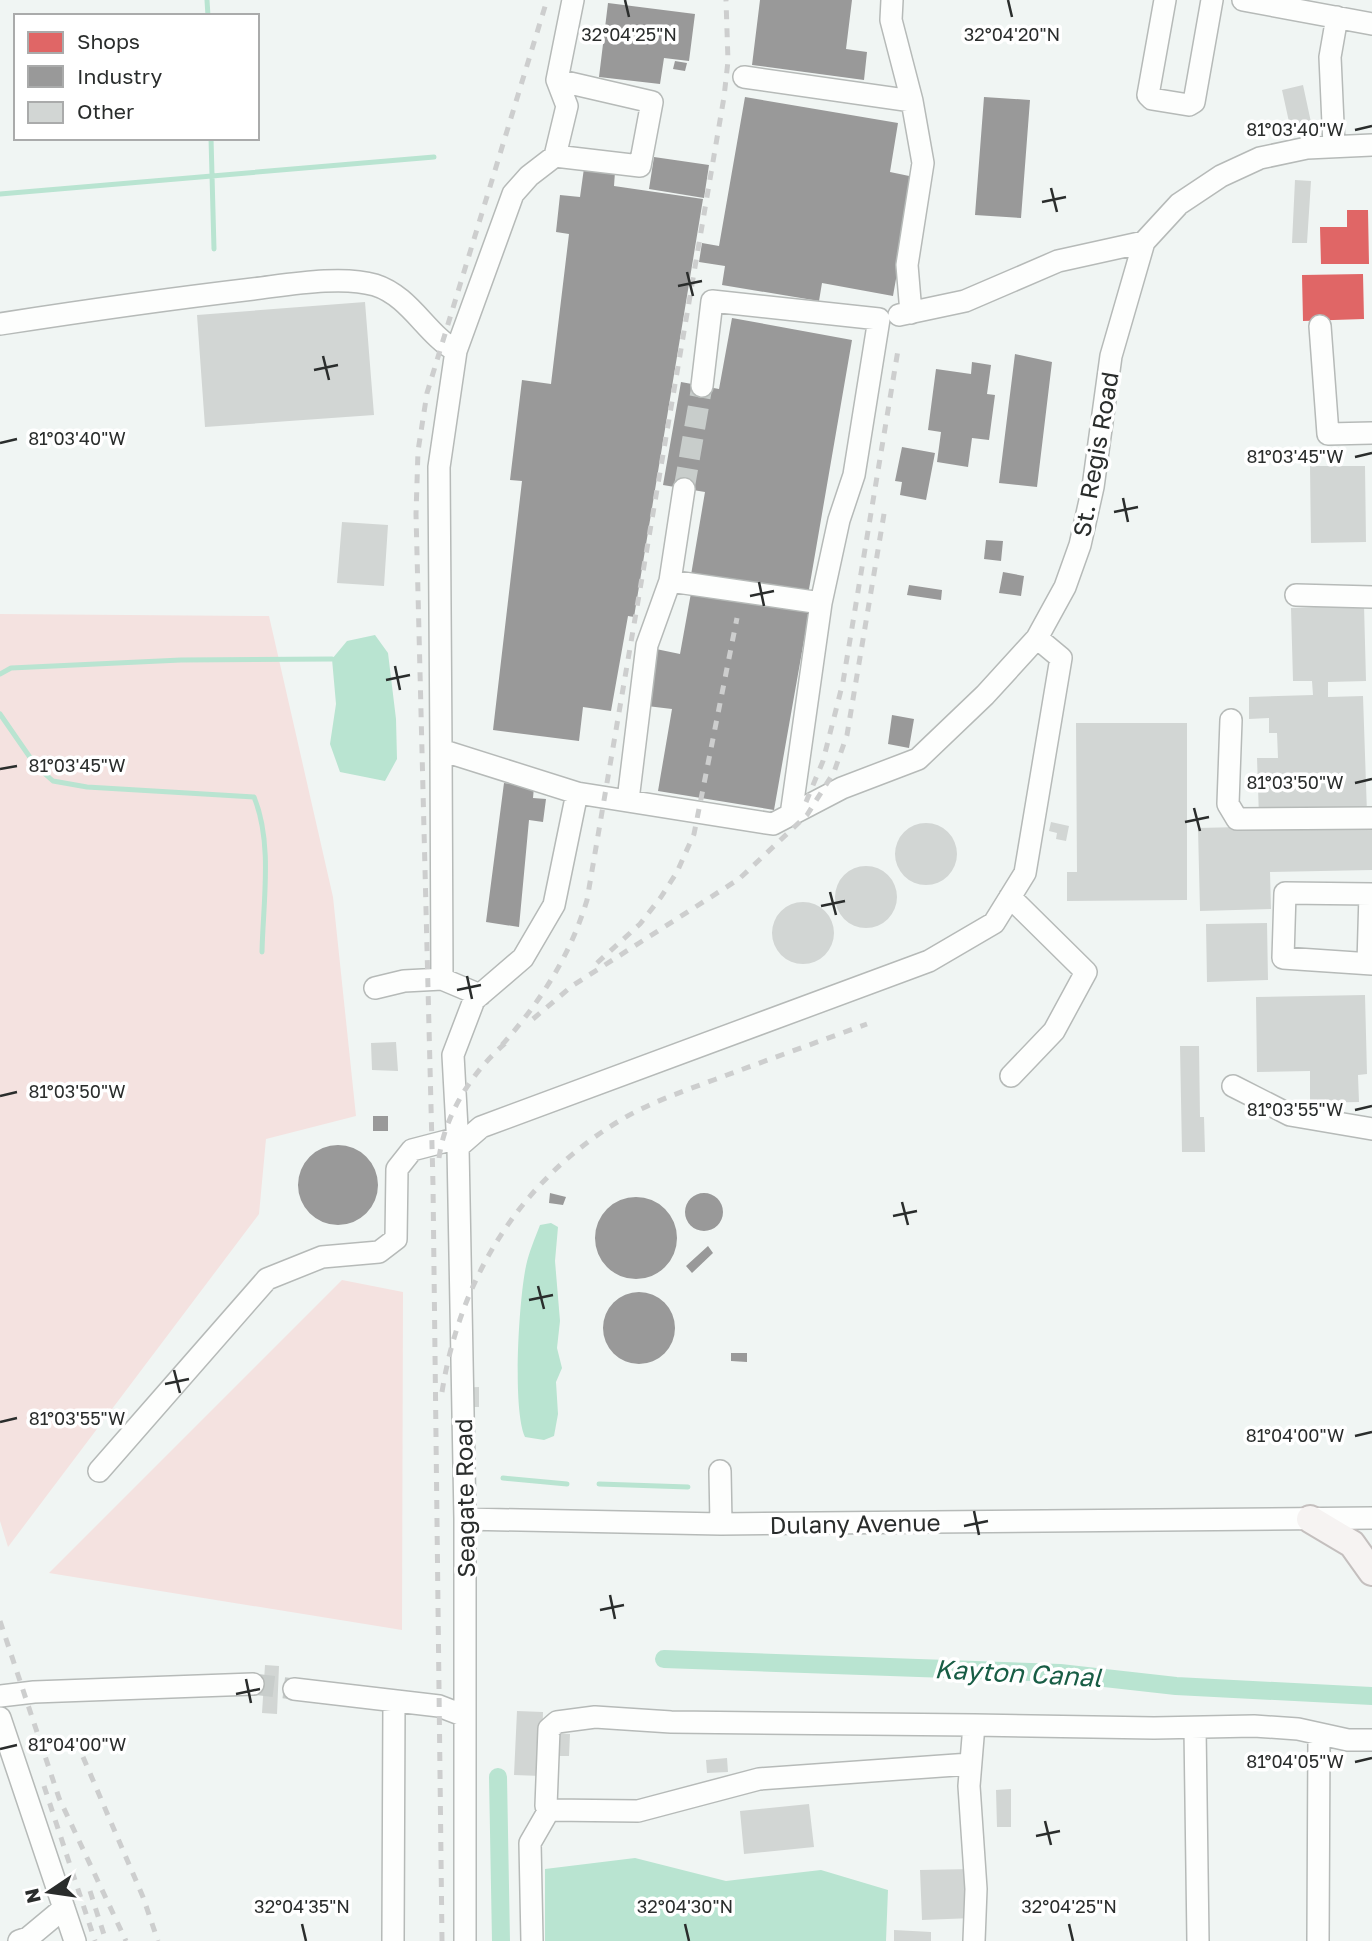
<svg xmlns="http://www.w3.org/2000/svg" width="1372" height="1941" font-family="'Golos Text',sans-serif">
<rect width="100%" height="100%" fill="#f0f5f3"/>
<path fill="#f4e2e0" d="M0,614l269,2 64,281 23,219 -90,23 -7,75 -251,333 -8,-26z
M342,1280l61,12 -1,338 -353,-57z"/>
<path fill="#b9e4d1" d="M375,635l13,18 8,66 1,40 -12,22 -45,-9 -10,-28 6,-40 -4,-45 15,-18z
M551,1223l7,4 -3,34 5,60 -3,27 5,20 -6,14 2,32 -4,22 -10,4 -19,-3c-13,-29 -6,-138 1,-171 3,-14 9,-28 14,-41z
M635,1858l91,23 95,-11 67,20 -2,51h-341v-72z"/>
<path fill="#e06666" d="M1347,210h21l1,54h-48l-1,-37h27z
M1363,274l1,45 -61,2 -1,-46z"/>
<path fill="#999" d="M760,0h92l-6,49 21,3 -3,28 -112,-15z
M608,3l87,11 -6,47 -25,-3 -4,26 -61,-7z
M675,61l12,2 -2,8 -12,-2z
M745,97l153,26 -8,49 24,5 -21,119 -71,-13 -3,18 -97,-16 3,-19 -26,-4 3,-19 17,3z
M984,97l46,3 -9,118 -46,-3z
M654,157l55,8 -5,33 -55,-9z
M584,168l31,4 -1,14 89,13 -69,418 -6,-1 -17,95 -28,-4 -4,34 -86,-11 29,-249 -12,-1 12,-100 29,4 18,-150 -13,-2 4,-37 20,2z
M732,318l120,22 -44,255 -117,-20 14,-83 -42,-7 18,-103 38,7z
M1015,354l37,8 -15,125 -38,-4z
M972,362l19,3 -4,29 8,1 -6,45 -17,-2 -4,29 -31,-5 4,-30 -13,-2 8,-61 35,5z
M902,447l33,6 -9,47 -26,-5 2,-13 -7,-1z
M986,540l17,1 -2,20 -17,-2z
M1003,572l21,4 -3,20 -22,-3z
M909,585l33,5 -1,10 -34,-5z
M691,593l118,19 -35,198 -116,-19 14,-82 -25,-3 9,-57 24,5z
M892,715l22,4 -5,29 -21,-4z
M504,783l30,4 -1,11 13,1 -3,23 -14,-2 -10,107 -33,-5z
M373,1116h15v15h-15z
M298 1185a40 40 0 1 1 80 0a40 40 0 1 1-80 0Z
M685 1212a19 19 0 1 1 38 0a19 19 0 1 1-38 0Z
M550,1193l16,4 -3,8 -14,-2z
M595 1238a41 41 0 1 1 82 0a41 41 0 1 1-82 0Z
M708,1246l5,7 -21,20 -6,-7z
M603 1328a36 36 0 1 1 72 0a36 36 0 1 1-72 0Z
M731,1353h16v9l-16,-1z"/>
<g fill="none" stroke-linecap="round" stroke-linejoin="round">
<path stroke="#b9e4d1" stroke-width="5" d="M207,0l1,16
M211,138l3,111
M0,194l434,-37
M0,674l11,-6 170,-8 151,-1
M0,714l36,52 17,15 34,6 167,10c19,46 9,106 8,155
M503,1478l64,6
M599,1484l89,3"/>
<path stroke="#b9e4d1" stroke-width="18" d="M664,1659l396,14 116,13 196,10
M498,1777l3,164"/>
</g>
<path fill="#d2d6d4" d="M1303,85l9,42 -21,4 -9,-41z
M1295,180l16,1 -4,62h-15z
M365,302l9,113 -169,12 -8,-112z
M1310,466h55l1,76 -55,1z
M342,522l46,3 -4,61 -47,-3z
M1364,605l2,76 -38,1v15l35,-1 4,117 -108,4 -2,-59h21l-1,-25h-8v-15l-20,1v-22l64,-2 -1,-14h-19l-2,-73z
M1076,723h111v177l-120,1v-29h10z
M1051,822l18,4 -3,15 -10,-2 1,-6 -8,-2z
M895 854a31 31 0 1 1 62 0a31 31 0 1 1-62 0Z
M1372,824v46l-102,2 1,37 -71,2 -2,-83z
M835 897a31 31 0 1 1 62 0a31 31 0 1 1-62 0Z
M772 933a31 31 0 1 1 62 0a31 31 0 1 1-62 0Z
M1267,923l1,57 -61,2 -1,-58z
M1365,995l2,79 -9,1 1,27 -49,1v-32l-53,1 -1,-75z
M396,1042l2,29 -26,-1 -1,-27z
M1180,1046h19l1,71h4l1,35h-23z
M479,1387v20h-26l-1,-19z
M265,1665l14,1 -2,48 -15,-1z
M517,1711l26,1 -2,64 -27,-1z
M556,1733l14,1 -1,22h-15z
M727,1758l1,14 -21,1 -1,-13z
M1011,1789v38h-14l-1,-37z
M809,1804l5,43 -70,7 -4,-43z
M972,1869l1,49 -51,2 -2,-50z
M894,1930l37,2v9h-37z"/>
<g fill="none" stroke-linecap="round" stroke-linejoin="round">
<path stroke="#c8cdcb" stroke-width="21" stroke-dasharray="21 10" stroke-linecap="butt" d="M684,489l18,-103
M253,1684l41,5"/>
<g stroke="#b6bab8" stroke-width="24">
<path id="minor" d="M573,0l-16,80 10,26 -12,50 -26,20 -16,18 -57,157 -17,116 2,283 136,43
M892,0l-1,20 21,81 11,62 -16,102 4,48
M1165,0l-17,95 4,4 37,6 5,-3 18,-102
M1243,0l129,24
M744,77l168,24
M1334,146l-4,-89 7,-40
M555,156l85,10 12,-64 -95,-22
M899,315l66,-14 93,-40 86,-19
M0,324c84,-13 168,-25 253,-35 34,-4 88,-14 122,-4 35,11 51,49 81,66
M1320,326l8,108 44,-1
M702,386l10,-85 167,18 -25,156 -15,45 -18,83
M670,581l14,-92
M1296,595l76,2
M1231,720l-3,84 9,15 135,-1
M441,750l1,229
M628,800l19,-155 23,-64 151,22 -30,212
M1372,894l-87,-1 -2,65 89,6
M1010,897l76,75 -32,59 -43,45
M1368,963l2,-69
M375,988l29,-7 38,-2 38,16
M1233,1086l57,29 82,14
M458,1147l23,-20 448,-166 65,-38 31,-50 36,-215 -24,-20
M99,1471l168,-192 55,-22 57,-5 17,-13 1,-70 15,-19 46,-12
M720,1471l1,53
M465,1519l256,5 651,-6
M294,1689l145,17 26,10
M0,1696l34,-4 219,-8
M0,1718l75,223
M1195,1728l3,213
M970,1764l-211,15 -121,32 -89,-1 -3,-4 3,-77 8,-7 38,-5 76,5 303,3
M19,1941l9,-3 36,-30
M393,1941l1,-240
M465,1941v-422l-7,-372 -5,-92 21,-55 49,-42 31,-53 23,-112 196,31 69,-36 76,-29 67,-64 52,-57 28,-51 15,-42 13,-58 18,-131 33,-114 35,-38 42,-28 39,-18 47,-10 65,-3
M532,1941l-2,-98 19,-33
M974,1941l2,-52 -7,-103 5,-61 180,3 100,-2 44,3 50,11h24
M1318,1941l1,-206"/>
</g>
<g stroke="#c4bfbe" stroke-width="30">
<path id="major" d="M1310,1519l42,25 20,28"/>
</g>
<use href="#minor" stroke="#fdfefd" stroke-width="21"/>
<use href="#major" stroke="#f6f3f2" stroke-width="26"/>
<path stroke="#cdcece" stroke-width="5" stroke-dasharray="9 9" stroke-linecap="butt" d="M806,802l17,-41 20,-79 55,-332
M597,963l43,-39 21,-27 16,-25 17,-38 43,-216
M533,1019l39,-33 167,-107 68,-64 27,-43 13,-37 38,-227
M502,1045c39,-44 68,-89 85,-145l137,-803 4,-36 -2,-61
M439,1158c6,-45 35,-89 70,-118
M442,1392c18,-114 78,-211 177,-271 33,-20 71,-32 108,-46 46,-17 93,-34 140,-51
M0,1621l59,177 67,143
M83,1757l60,140 15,44
M44,1786l51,155
M90,1891l16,50
M442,1941l-9,-756 -17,-671 2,-63 9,-58 120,-393"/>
</g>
<path fill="none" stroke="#2a2d2c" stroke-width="2.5" d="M625,0l4,17M1008,0l4,17M1355,130l17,-4M1051,188l6,24M1042,202l24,-5M687,272l6,24M678,286l24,-5M323,356l6,24M314,370l24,-5M0,443l17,-4M1355,457l17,-4M1123,498l5,24M1114,512l24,-5M759,582l5,24M750,596l24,-5M395,666l5,24M386,680l24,-5M0,769l17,-3M1355,783l17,-4M1194,808l6,23M1185,822l24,-5M830,892l6,23M821,906l24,-5M467,976l5,23M457,990l24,-5M0,1096l17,-4M1355,1110l17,-4M902,1202l6,23M893,1216l24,-5M538,1286l6,23M529,1300l24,-5M174,1370l6,23M165,1384l24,-5M0,1422l17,-4M1355,1436l17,-4M974,1511l5,24M964,1526l24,-5M610,1595l5,24M600,1610l24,-5M246,1679l5,24M236,1694l24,-5M0,1749l17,-4M1355,1762l17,-4M1045,1821l6,24M1036,1836l24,-5M302,1924l4,17M685,1924l4,17M1069,1924l4,17"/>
<g text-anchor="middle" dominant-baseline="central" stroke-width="7" stroke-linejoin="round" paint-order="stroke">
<g font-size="24" fill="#2a2d2c" stroke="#fff">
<text transform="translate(1095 454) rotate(-80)">St. Regis Road</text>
<text transform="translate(464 1498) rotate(-91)">Seagate Road</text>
<text transform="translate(855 1523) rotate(-1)">Dulany Avenue</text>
</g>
<g font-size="26" font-style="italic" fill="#185d45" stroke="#fff">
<text transform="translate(1018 1673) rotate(3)">Kayton Canal</text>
</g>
</g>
<g font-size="18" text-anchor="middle" fill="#2a2d2c" stroke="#fff" stroke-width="7" stroke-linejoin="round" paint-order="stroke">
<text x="629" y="41">32°04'25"N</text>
<text x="1012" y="41">32°04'20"N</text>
<text x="1295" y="136">81°03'40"W</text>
<text x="77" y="445">81°03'40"W</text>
<text x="1295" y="463">81°03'45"W</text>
<text x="77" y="772">81°03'45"W</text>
<text x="1295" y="789">81°03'50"W</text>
<text x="77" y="1098">81°03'50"W</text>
<text x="1295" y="1116">81°03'55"W</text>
<text x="77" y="1425">81°03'55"W</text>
<text x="1295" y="1442">81°04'00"W</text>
<text x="77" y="1751">81°04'00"W</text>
<text x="1295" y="1768">81°04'05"W</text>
<text x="302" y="1913">32°04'35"N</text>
<text x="685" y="1913">32°04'30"N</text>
<text x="1069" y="1913">32°04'25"N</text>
</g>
<rect x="14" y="14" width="245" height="126" fill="#ffffff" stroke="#aaabab" stroke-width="2"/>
<rect x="28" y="32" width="35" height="21" fill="#e06666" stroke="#aaabab" stroke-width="2"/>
<text x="77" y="49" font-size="21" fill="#2a2d2c">Shops</text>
<rect x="28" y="66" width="35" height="21" fill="#999999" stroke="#aaabab" stroke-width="2"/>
<text x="77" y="84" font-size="21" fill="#2a2d2c">Industry</text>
<rect x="28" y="102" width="35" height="21" fill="#d2d6d4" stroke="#aaabab" stroke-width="2"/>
<text x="77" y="119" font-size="21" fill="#2a2d2c">Other</text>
<g transform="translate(49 1892) rotate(257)" stroke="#ffffff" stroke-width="5" paint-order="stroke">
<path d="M0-5L12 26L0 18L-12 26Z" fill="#2a2d2c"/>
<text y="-10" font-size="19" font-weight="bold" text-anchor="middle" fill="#2a2d2c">N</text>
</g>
</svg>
